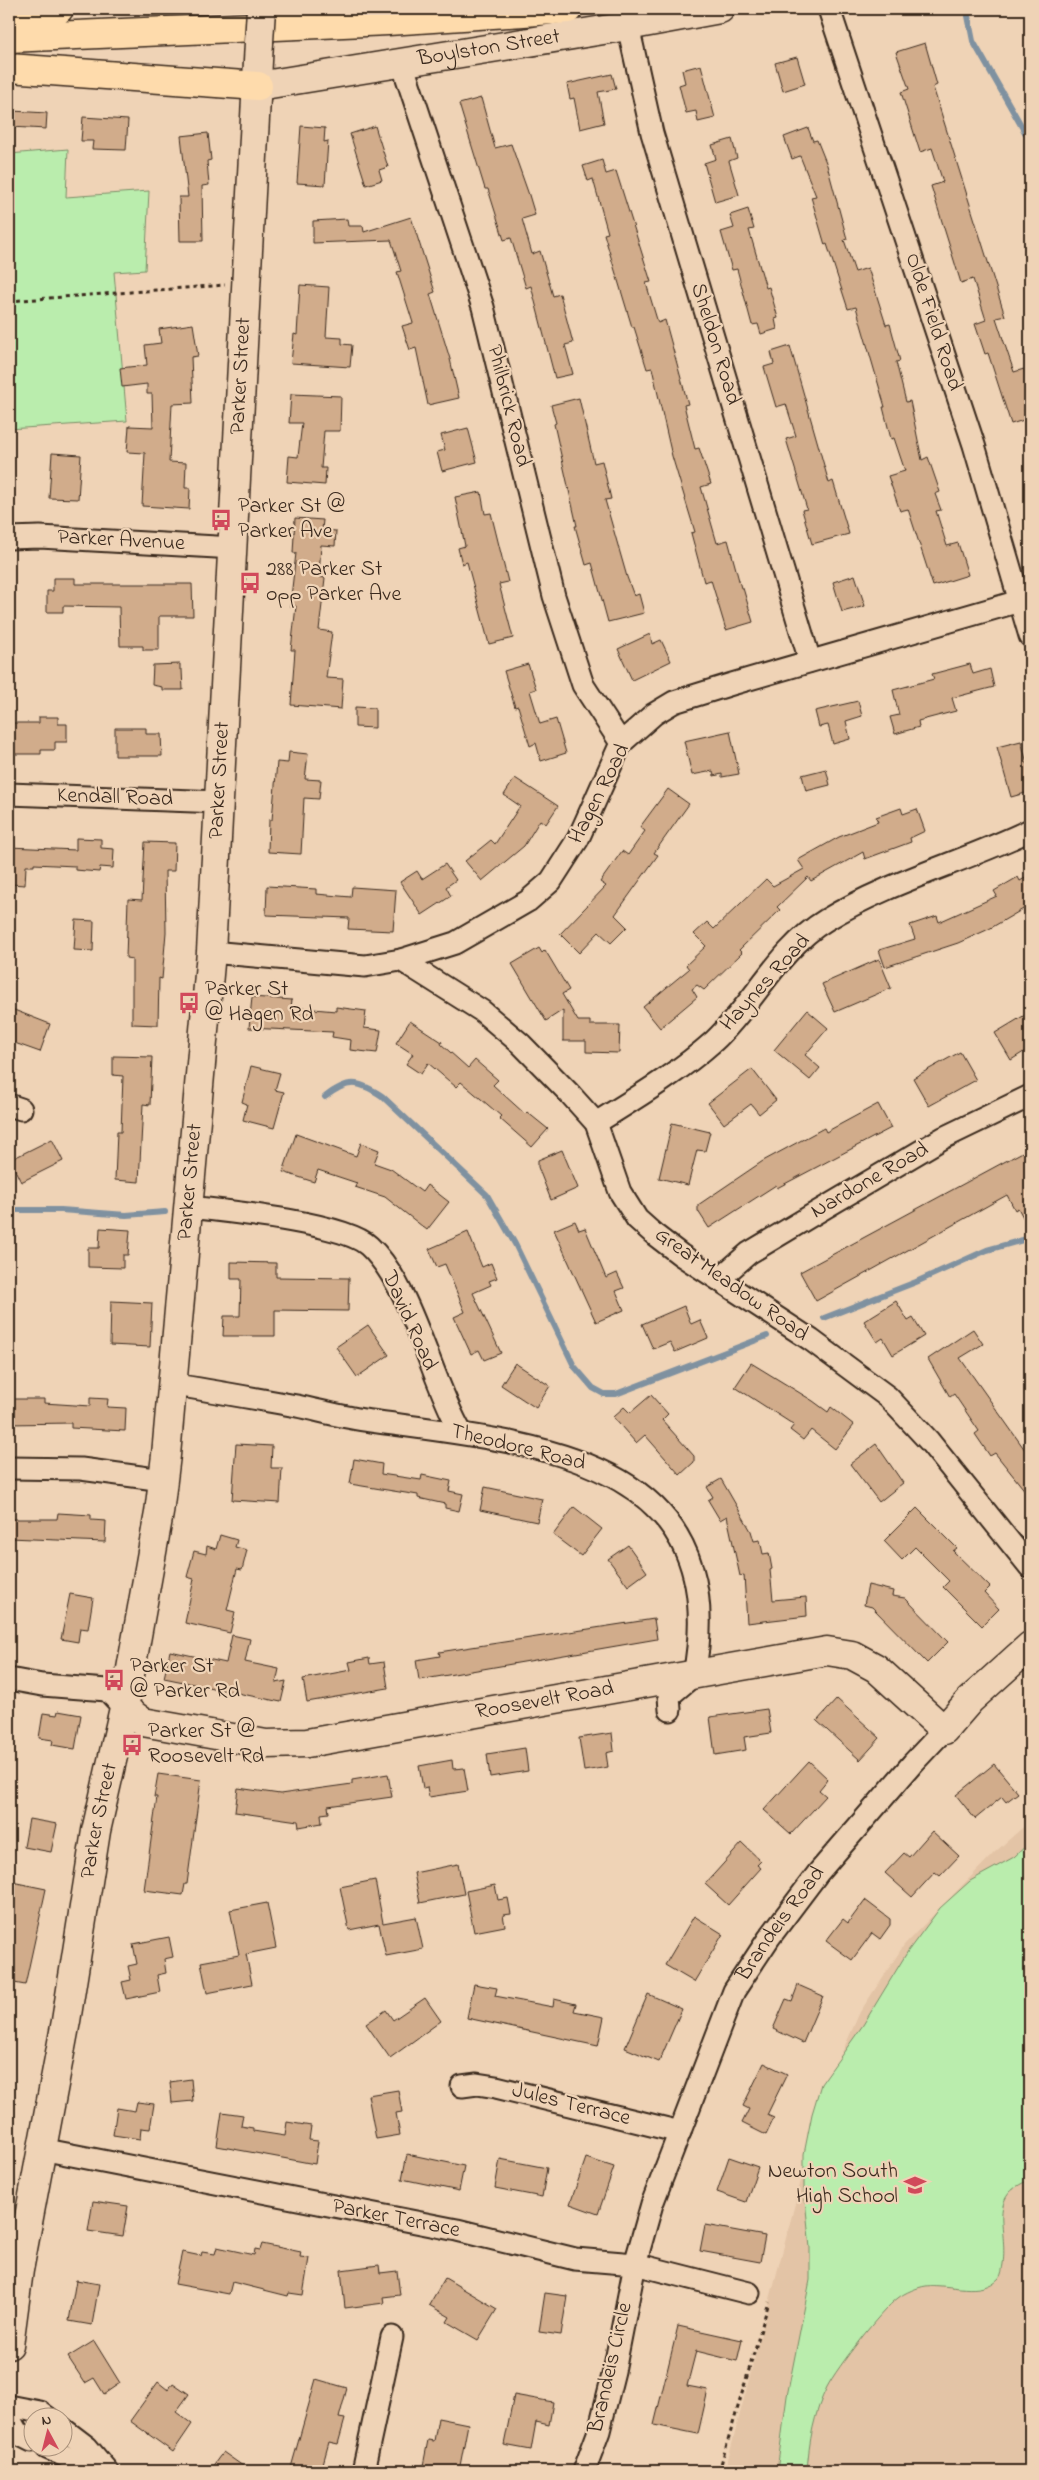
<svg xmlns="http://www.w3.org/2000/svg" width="1039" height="2480" font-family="'Indie Flower',sans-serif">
<rect width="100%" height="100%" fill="#efd3b6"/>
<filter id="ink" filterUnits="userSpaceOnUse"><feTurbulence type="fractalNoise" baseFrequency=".02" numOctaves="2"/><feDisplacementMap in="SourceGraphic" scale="10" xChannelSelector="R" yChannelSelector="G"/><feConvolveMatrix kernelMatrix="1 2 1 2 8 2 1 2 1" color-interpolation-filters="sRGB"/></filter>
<g filter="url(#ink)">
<path fill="#e3c4a6" d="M1030,1821v650h-305l99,-378 36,-81 44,-67 90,-92z"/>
<path fill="#baedad" stroke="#7a8c66" d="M68,149l-2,48 83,-6 -4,79 -31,2 13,149 -118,8v-275z
M1030,1842v338c-44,16 -22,47 -27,84 -1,5 -1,10 -4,14 -19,20 -49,5 -73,8 -8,1 -22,7 -28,12 -17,12 -61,70 -71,89 -13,26 -18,55 -20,84h-30l10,-75 23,-116v-32l-6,-58v-36l8,-40 9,-30 42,-59 45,-74 32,-43 30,-27 44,-24z"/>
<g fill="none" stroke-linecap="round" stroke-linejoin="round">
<path stroke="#7f91a0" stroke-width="6" d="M968,16l5,25 57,100
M325,1097c23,-18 33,-17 57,-1l105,99 28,49 59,122 19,22 11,6h12l151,-58
M9,1210h52l65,5 39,-3
M824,1318l92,-36 71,-32 43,-12"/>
</g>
<path fill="#d1ac8b" stroke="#3b2a1e" d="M925,43l12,42 -4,2 72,229 -9,2 18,54 10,-3 6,19v20l-6,2 3,9 -16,5 -23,-71 -3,1 -10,-30 11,-4 -13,-41 -12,4 -30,-97 12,-4 -11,-34 -12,4 -19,-60 8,-3 -13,-37z
M797,57l8,27 -22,7 -8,-28z
M701,65l14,53 -17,4 -2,-11 -10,2 -7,-28 6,-2 -3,-13z
M612,74l4,15 -18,3 6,31 -24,6 -6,-31 -4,1 -3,-15z
M481,98l14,50 16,-4 18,51 6,20 -13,4 10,35 8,-3 13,45 7,-2 13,49 -8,2 8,29 -18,4 -24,-92 -5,2 -15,-50 -7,2 -16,-51h-3l-26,-85z
M12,111l35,2 -1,16 -35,-2z
M83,117l45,3 -2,30 -34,-1 1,-8h-12z
M301,126l24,2 -1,14 4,-1 -3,44 -28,-2z
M375,126l13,41 -9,3 3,10 -16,5 -16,-51z
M808,128l5,13 4,-1 10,25 20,74 -3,1 11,32 13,-4 18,57 4,-1 10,37 -4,1 10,40 4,-1 12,59 6,-3 12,35 -5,2 6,16 -5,1 11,35 11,-3 10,32 -35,11 -25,-77 -8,2 -12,-35 17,-5 -11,-33 -3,1 -8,-32h2l-29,-100 -8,2 -21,-65 -2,1 -14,-48 5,-1 -16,-40 -8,3 -8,-22z
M208,133l3,27 -4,1 2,24 -7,1 1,55h-23l-1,-44h9l-7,-61z
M732,139l5,19 -8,3 10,34 -24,7 -11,-39 12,-4 -4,-14z
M602,160l4,14 10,-3 35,111 -5,1 12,40 7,-3 23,84 -4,1 11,44 4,-1 12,36 -10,3 16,56 11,-3 13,48h2l10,34 -27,8 -15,-50 -7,2 -13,-49 4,-1 -23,-76 -20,-88 -5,1 -13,-42h-2l-28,-93 4,-1 -15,-54 -5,2 -5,-15z
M748,209l6,20 -5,1 17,58 3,-1 9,31 -3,1 2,10 -16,5 -3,-10 -6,1 -15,-56 -5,1 -11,-38 13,-4 -4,-13z
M411,217l24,75 -5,2 20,65 9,39 -31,7 -12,-57 -6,2 -8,-24 11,-3 -16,-51 4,-1 -10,-31 -78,3v-22l34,-2 1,7h15l1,6z
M300,285l29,2 -3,50 16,1v6l10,1 -2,22 -59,-4 3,-29 3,1z
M193,324l5,32 -7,1 2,46 -21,1 -3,58 17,1 -1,25h5l-1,21 -47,-3 3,-53 -18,-1 2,-26 24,1 -1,-33h-5v-10l-25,3 -2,-19 27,-3 -2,-20 16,-2 -2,-14z
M790,346l39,137 4,-2 16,53 -37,10 -10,-34 5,-1 -21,-70 10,-3 -10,-32 -10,3 -12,-40 10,-3 -3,-12z
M291,394l50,2 -1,35h-16l-3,37h5l-1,17 -38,-3 2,-26 9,1 4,-34h-13z
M579,398l15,65 8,-2 9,38 -6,1 22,77 7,19 5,-2 5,19 -36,9 -16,-59 -6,2 -11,-39h2l-23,-102 2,-1 -5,-18z
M468,428l9,34 -35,9 -5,-19 8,-2 -4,-15z
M52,453l29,2 -3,44 -29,-1z
M481,492l4,22 6,-1 17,69 -9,2 14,54 -24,6 -22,-82 -5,2 -4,-16 7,-2 -10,-49z
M295,518l28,2 -1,10 14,1 -1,15 -14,-1 -2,32 6,1 -6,52 13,2 -6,46 17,1 -2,30 -50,-4 4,-55h-4l5,-44h-6l6,-53h-3z
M855,575l10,31 -23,6 -9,-30z
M53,578h22v6h117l1,32h-34v34h-16v-4h-23l-1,-39 -56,-1v6h-16v-21h6z
M650,634l2,10 9,-4 10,21 -39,19 -14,-31z
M180,664v6h2l1,20h-21v-3l-10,-2 1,-20z
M528,664l8,25 -6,2 10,33 16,-5 10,34 -25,8 -5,-18 -6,3 -12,-40 -3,1 -11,-36z
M970,664l3,10 17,-5 4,18 -42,11 4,13 -38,10 1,6 -24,7 -5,-17 9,-2 -6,-25 41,-11 -2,-5z
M858,701l4,15 -16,5 4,18 -17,5 -5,-19 -9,2 -4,-16z
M355,707l20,1v20l-20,-1z
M39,717h19v7h9v18h-12v8h-14v4h-32v-31h30z
M115,728h31v6h15l1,22h-47z
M730,731l9,43 -17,3v-3l-8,2 -1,-5 -21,4 -8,-34z
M1021,741l9,33v4l-4,1 3,13 -18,5 -14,-50z
M289,752l19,2 -3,25 16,1 -2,19 -15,-1 -3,56 -33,-2 1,-32h3l5,-58 11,1z
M826,769l4,16 -24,6 -4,-16z
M515,778l43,28 -12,18 -6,-4 -16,26 -42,35 -17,-20 26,-21 4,4 25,-38 -16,-11z
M668,789l21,15 -35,49 4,2 -43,60 12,12 -16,16 -12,-11 -20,21 -19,-19 46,-48 -6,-4 22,-31 6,4 17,-24 -5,-4z
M901,808l2,6 14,-5 8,22 -15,7 1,4 -46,17 -2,-7 -52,29 -3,-4 -31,30 3,3 -41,40 3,3 -38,37 -7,-5 -5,4 5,8 -37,31 -17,-21 46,-38 -3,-4 20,-19 -12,-12 13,-12 7,7 52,-50 7,7 31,-17 -6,-9 41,-23 39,-15 -2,-5z
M76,838l25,1v9l13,1 -1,19 -13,-1 -1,5 -24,-2v-4l-41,-2v2h-8l-1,19 -15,-1 -1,-37 67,3z
M145,842l30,1 -1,28h-9l1,61 -4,47 -3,-1 -1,47 -26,-1v-65l-6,-1 2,-59 14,1z
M445,864l11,16 -10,7 5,9 -29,19 -22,-33 17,-11 5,8z
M1030,875v30l-41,24 -31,14 -73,24 -6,-17 36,-11 -5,-14 27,-9 2,6 58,-26 -3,-5 24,-14 2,4z
M267,886l49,3v5l35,3 1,-10 44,3 -3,41 -45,-2 1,-11 -83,-3z
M76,920l18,1 -1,30 -19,-1z
M539,948l3,5 3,-3 24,40 -7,4 16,27h12v4h30l-1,28 -33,-1v-11h-23v-31l-17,11 -34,-57z
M879,959l12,29 -56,24 -13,-28z
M252,997l40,3 -1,7 45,4v-4l30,4 -2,17 17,2 -4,23 -27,-3 1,-10 -19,-3 1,-5 -84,-4z
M9,1008l41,16 -10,28 -31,-11z
M807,1010l21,18 -23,27 15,13 -10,12 -36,-30z
M1030,1012v36l-19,12 -16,-27z
M410,1021l32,21 -1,2 27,24 7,-8 23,20 -5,5 32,29 2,-2 21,17 -16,18 -33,-29 2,-2 -40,-34 -5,5 -28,-24 -7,11 -15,-10 7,-10 -17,-11z
M960,1052l16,28 -47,26 -16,-28z
M113,1056l39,1 -2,48 -7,-1 -4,78 -24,-2 2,-48h4l2,-56 -10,-1z
M251,1066l29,7 -5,17 9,2 -10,36 -31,-8 4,-16 -5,-2z
M752,1069l24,31 -17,14 -8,-10 -27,20 -16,-21z
M878,1104l13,24 -114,60 -1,-3 -67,43 -11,-17v-6l65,-44 61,-33 2,4z
M672,1123l38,9 -5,19 -8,-1 -9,35 -29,-7z
M296,1134l60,22 5,-13 18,7 -5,13 17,6 31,23 5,-7 22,17 -22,28 -42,-33 -30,-10 2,-4 -39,-13 -4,12 -31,-10z
M52,1139l11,22 -42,21 -11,-22z
M1030,1148v82l-12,-22 -3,2 -8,-15 -191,106 -16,-29z
M562,1150l16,38 -27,12 -13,-33v-7z
M575,1221l4,9 6,-2 21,50 11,-5 7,15 -8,3 8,19 -28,12 -42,-92z
M100,1228l30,2 -2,25h-5v13l-35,-1v-19h11z
M468,1232l14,35 9,-4 6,15 -8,3 2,4 -18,8 28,60 -17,7 -5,-10 -8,4 -17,-37 11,-5 -20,-48 -8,3 -8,-18z
M231,1262l45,1v14l73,1 -1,33 -73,-1v26h-52l1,-20h16l1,-37h-10z
M111,1301l41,2 -2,44 -40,-2z
M896,1301l12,20 5,-3 11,18 -31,19 -10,-17 -6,4 -13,-21z
M684,1306l7,18 9,-4 8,18 -33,14 -5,-10 -17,7 -11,-25z
M368,1325l21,30 -32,22 -21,-30z
M973,1329l10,15 -23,14 70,99v40l-35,-44 -5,3 -15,-22 4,-3 -25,-37 -4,3 -22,-38z
M515,1363l35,23 -14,22 -35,-23z
M751,1363l62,38 15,11 3,-5 23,18 -19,24 -24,-19 -8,10 -13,-10 4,-5 -59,-38z
M651,1395l17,19 -6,6 32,36v6l-14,13 -35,-40 -9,8 -23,-26 11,-10 6,6z
M90,1398l18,1 -1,8 19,1 -1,23 -54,-3v-5l-62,1v-25h35v4l46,3z
M236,1444l36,2 -1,22h11l-2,35 -48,-3z
M876,1444l27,39 -24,19 -29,-38z
M354,1459l28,5 -1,10 40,6 1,-5 29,6 -2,10 14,3 -4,17 -14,-3v-4l-27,-6v-3l-68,-11z
M721,1479l30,52 3,10 6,-1 3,14 6,-1 3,16 -2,1 3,30 33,-3 1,19 -60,7 -3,-48 -4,1 -13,-60 -7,4 -12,-20 5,-3 -6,-10z
M485,1487l57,12 -5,23 -57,-12z
M574,1507l28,22 -21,27 -28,-21z
M917,1508l40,40 -4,3 37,36 -6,6 15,16 -17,17 -39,-39 6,-6 -34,-34 -13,13 -18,-19z
M58,1513l33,2v5l15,1 -1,21 -96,-4v-19h48z
M220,1535l17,5 -2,7 12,3 -5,20 -5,-1 -10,41 8,2 -5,21 -45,-10 9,-44 -7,-2 7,-26 12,3 1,-8 9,3z
M628,1545l19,27 -19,14 -20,-27z
M868,1585l25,6 -1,5 13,2 43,44 -21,21 -55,-56 -8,-2z
M70,1594l23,4 -5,31 -8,-1 -2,14 -17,-3z
M654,1619l3,20 -238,41 -3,-20 24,-4 -1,-4z
M232,1635l18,4 -5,23 34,7 -3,14 10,-2 -5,21 -117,-24 6,-27 56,12z
M369,1658l1,6 14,-2 4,26 -81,14 -4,-23 48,-9 -2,-8z
M837,1699l43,39 -20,22 -43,-39z
M767,1709l4,24 -27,4 2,13 -31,5 -5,-38z
M58,1711l23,4 -6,34 -23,-4 1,-5 -14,-2 4,-25 14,2z
M612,1733l2,18 -8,2 2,14 -24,4 -5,-33z
M525,1748l3,23 -38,6 -3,-23z
M452,1760l1,9 11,-1 4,23 -39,6 -2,-10 -4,1 -4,-22z
M809,1761l19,18 -9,11 7,6 -35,38 -27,-24z
M994,1764l24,29 -12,9 -4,-5 -27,22 -19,-24z
M158,1774l43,6 -14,104h-2l-2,11 -39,-5 13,-93h-3z
M388,1774l4,23 -64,9 1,7 -8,1 1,9 -23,4 -1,-6 -63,-9 3,-24 42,6 72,-10v-4z
M29,1819l28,5 -6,28 -27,-5z
M932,1831l27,25 -19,20 -5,-4 -23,25 -27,-24 19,-20 5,4z
M742,1843l19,18 -4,4 4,3 -33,37 -23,-21z
M458,1864l6,30 -44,9 -6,-30z
M375,1880l8,43 33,-6 7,32 -37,7 -7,-32 -30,6 -9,-43z
M12,1882l34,7 -21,96 -16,-3v-53l5,-27 -5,-1v-4z
M495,1885l3,15 10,-2 3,16 -8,1 2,11 -31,6 -8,-41z
M865,1900l25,19v6l-10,14 -8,-6 -20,27 -26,-19 17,-22 5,4z
M267,1903l9,45 -30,6 6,30 -45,9 -6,-31 38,-7 -9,-45z
M694,1916l29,18 -29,48 -29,-17z
M169,1937l4,20 -9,2 2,14 -9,2 3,17 -34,7 -4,-17 9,-2 -3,-14 9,-2 -4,-20z
M474,1984l23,4 -2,8 58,11 1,-8 22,5 -2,7 30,6 -6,29 -131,-28z
M798,1985l25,11 -20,47 -30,-14 13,-30 6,2z
M648,1994l34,15 -23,53 -34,-14z
M425,1998l16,23 -51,37 -24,-34 20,-14 7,10z
M764,2063l23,11 -20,41 7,3 -8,17 -24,-12 7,-14 -6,-3z
M191,2079l2,22 -21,2 -2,-21z
M398,2090l4,22 -6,1 4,22 -24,4 -8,-44z
M137,2102l17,2 -4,25 -9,-1 -1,11 -27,-4 4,-27 18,3z
M222,2112l21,3 -2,11 12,2v3l32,5 2,-14 24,4 -2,14 9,1 -3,23 -98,-18z
M407,2154l57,12 -5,25 -57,-12z
M729,2157l29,10 -12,35 -29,-10z
M586,2158l28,9 -16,47 -28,-10z
M500,2159l47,9 -5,29 -47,-9z
M93,2201l35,5 -5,30 -35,-5z
M705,2225l60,11 -5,26 -60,-11z
M262,2244l39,8 -1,5 9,1 -6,37 -14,-2 -1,3 -56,-14 -3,12 -54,-10 7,-32 19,4 1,-4 13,2 2,-7 37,8 1,-6 5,1z
M379,2265l1,8 17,-2 3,24 -17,2 1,6 -39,5 -4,-38z
M445,2278l52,31 -19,31 -31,-18 3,-5 -21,-12z
M76,2280l23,4 -7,41 -23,-4z
M545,2293l22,3 -6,39 -22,-3z
M678,2326l64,14 -5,21 -41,-10 -9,35 21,4 -10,44 -44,-9z
M94,2341l26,42 -16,11 -10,-16 -9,5 -17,-26z
M316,2379l31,9 -8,30 6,1 -7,25 -9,-2 -8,29h-31z
M158,2382l10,8 5,-7 16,11 -13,18 16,12 -19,28 -43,-31z
M514,2395l39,7 -4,23 -13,-3 -5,28 -27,-5z
M438,2418l30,6 -9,47h-37l6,-31 6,1z
M223,2452l27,19h-41z"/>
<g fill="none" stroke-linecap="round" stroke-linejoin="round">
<g stroke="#3b2a1e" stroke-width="25">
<g id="street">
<path d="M829,9l145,436 56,191"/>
<path d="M628,26l24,107 158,528"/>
<path d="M402,63l81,244 71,289 29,89 38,58"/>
<path d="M9,538l31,-1 194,11"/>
<path d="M9,794l211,8"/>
<path d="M211,952l154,14 36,-6 54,-17 73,-42 23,-20 27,-42 43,-96 33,-29 20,-12 58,-18 298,-86"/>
<path d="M401,960l81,51 39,33 48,49 27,30 24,69 17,27 18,16 26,20 130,85 77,57 41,44 101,126"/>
<path d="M9,1105l12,4"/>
<path d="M596,1123c40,-25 82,-50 118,-82 40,-37 64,-92 112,-121 64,-39 138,-58 204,-90"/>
<path d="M189,1207c37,4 156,16 180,39 43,40 61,132 92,186"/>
<path d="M719,1279l30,-26 60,-36 134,-79 87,-42"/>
<path d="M174,1385c41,6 82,14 123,21 24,5 49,12 74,15 159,22 364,34 323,254l-25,21 1,14"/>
<path d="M9,1468l72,1 82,11"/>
<path d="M9,1679l33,6 65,5 17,18"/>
<path d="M462,2086l15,-2 19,3 184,45"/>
<path d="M41,2149l416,81 118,29 60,5 114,29"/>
<path d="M9,2406l31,6 8,6"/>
<path d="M9,2418l9,16 14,7"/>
<path d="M62,2428l25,19 20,24"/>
<path d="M47,2448l51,23"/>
<path d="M363,2471l29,-134"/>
<path id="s1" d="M584,2471l15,-40 15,-60 21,-107 17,-60 82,-213 35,-53 49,-65 95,-110 31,-33"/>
</g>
</g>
<g stroke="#3b2a1e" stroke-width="31">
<g id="secondary">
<path id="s2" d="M258,86l370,-60 92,-17"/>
<path id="s3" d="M124,1708l19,14 123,22 41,-1 520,-92 25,4 24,13 68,62 26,-30 60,-54"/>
<path id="s4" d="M9,2345l10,-75 47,-249 30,-190 28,-123 35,-195 7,-58 45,-503 48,-910"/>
</g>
</g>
<g stroke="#3b2a1e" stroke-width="31">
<path id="highway" d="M9,11l50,-2
M9,38l379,-17 180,-12
M9,68l249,18"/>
</g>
<path stroke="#3b2a1e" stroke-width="3" stroke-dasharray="4 4" stroke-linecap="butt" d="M9,301l216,-16
M719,2471l50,-169"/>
<use href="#street" stroke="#efd3b6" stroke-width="21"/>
<use href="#secondary" stroke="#efd3b6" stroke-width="28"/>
<use href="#highway" stroke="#fedbac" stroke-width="28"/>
<g stroke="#3b2a1e" stroke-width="31" stroke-linecap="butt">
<path id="secondary-bridge" d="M259,42l2,-33"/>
</g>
<use href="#secondary-bridge" stroke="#efd3b6" stroke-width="28"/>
</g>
</g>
<defs>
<g id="bus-bare" transform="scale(1.725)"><path d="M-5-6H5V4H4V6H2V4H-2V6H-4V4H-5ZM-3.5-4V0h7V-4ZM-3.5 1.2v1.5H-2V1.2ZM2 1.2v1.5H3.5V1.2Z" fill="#d1495b" stroke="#efd3b6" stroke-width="2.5" paint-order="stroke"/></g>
<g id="school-bare" transform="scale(1.725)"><path d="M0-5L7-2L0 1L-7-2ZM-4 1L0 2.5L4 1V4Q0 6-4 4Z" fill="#d1495b" stroke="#efd3b6" stroke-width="2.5" paint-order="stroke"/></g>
</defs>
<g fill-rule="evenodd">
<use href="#bus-bare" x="221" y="520"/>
<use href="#bus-bare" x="250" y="583"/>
<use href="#bus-bare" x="189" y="1003"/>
<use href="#bus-bare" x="114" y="1680"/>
<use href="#bus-bare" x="132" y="1745"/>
<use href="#school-bare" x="915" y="2185"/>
</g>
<g text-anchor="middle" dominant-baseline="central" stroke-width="4.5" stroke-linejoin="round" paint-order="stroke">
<g font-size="22" fill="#3b2a1e" stroke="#efd3b6">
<text stroke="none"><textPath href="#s2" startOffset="234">Boylston Street</textPath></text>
<text transform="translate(933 322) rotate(72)">Olde Field Road</text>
<text transform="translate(715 344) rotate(73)">Sheldon Road</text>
<text stroke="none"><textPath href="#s4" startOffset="1986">Parker Street</textPath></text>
<text transform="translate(508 406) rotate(76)">Philbrick Road</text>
<text transform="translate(121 541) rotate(3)">Parker Avenue</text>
<text stroke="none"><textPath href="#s4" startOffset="1581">Parker Street</textPath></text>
<text transform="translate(600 794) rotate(-63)">Hagen Road</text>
<text transform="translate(115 798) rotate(2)">Kendall Road</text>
<text transform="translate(766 983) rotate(-48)">Haynes Road</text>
<text transform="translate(870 1181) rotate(-30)">Nardone Road</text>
<text stroke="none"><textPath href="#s4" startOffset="1178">Parker Street</textPath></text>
<text transform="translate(731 1285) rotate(35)">Great Meadow Road</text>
<text transform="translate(409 1321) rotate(66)">David Road</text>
<text transform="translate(518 1448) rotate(14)">Theodore Road</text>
<text stroke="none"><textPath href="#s3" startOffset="431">Roosevelt Road</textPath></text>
<text stroke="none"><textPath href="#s4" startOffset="532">Parker Street</textPath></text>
<text stroke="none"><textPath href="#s1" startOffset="586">Brandeis Road</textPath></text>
<text transform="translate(571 2105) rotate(14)">Jules Terrace</text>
<text transform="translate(396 2219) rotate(11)">Parker Terrace</text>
<text transform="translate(611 2368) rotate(-77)">Brandeis Circle</text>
</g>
<g font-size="22" fill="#3b2a1e" stroke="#efd3b6" text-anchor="start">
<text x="238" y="507">Parker St @<tspan x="238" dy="25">Parker Ave</tspan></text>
<text x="266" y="570">288 Parker St<tspan x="266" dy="25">opp Parker Ave</tspan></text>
<text x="205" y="990">Parker St<tspan x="205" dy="25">@ Hagen Rd</tspan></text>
<text x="130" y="1667">Parker St<tspan x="130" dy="25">@ Parker Rd</tspan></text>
<text x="148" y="1732">Parker St @<tspan x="148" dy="25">Roosevelt Rd</tspan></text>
<text x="898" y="2172" text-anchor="end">Newton South<tspan x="898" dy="25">High School</tspan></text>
</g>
</g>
<rect width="1039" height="2480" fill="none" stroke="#efd3b6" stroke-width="30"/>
<rect x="15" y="15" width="1009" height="2450" fill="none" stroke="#3b2a1e" stroke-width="2" filter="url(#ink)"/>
<g transform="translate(48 2432) rotate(353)"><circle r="24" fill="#efd3b6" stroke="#a78f79"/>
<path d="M0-4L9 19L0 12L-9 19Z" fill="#d1495b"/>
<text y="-8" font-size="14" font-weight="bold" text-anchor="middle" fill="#3b2a1e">N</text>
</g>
</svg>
